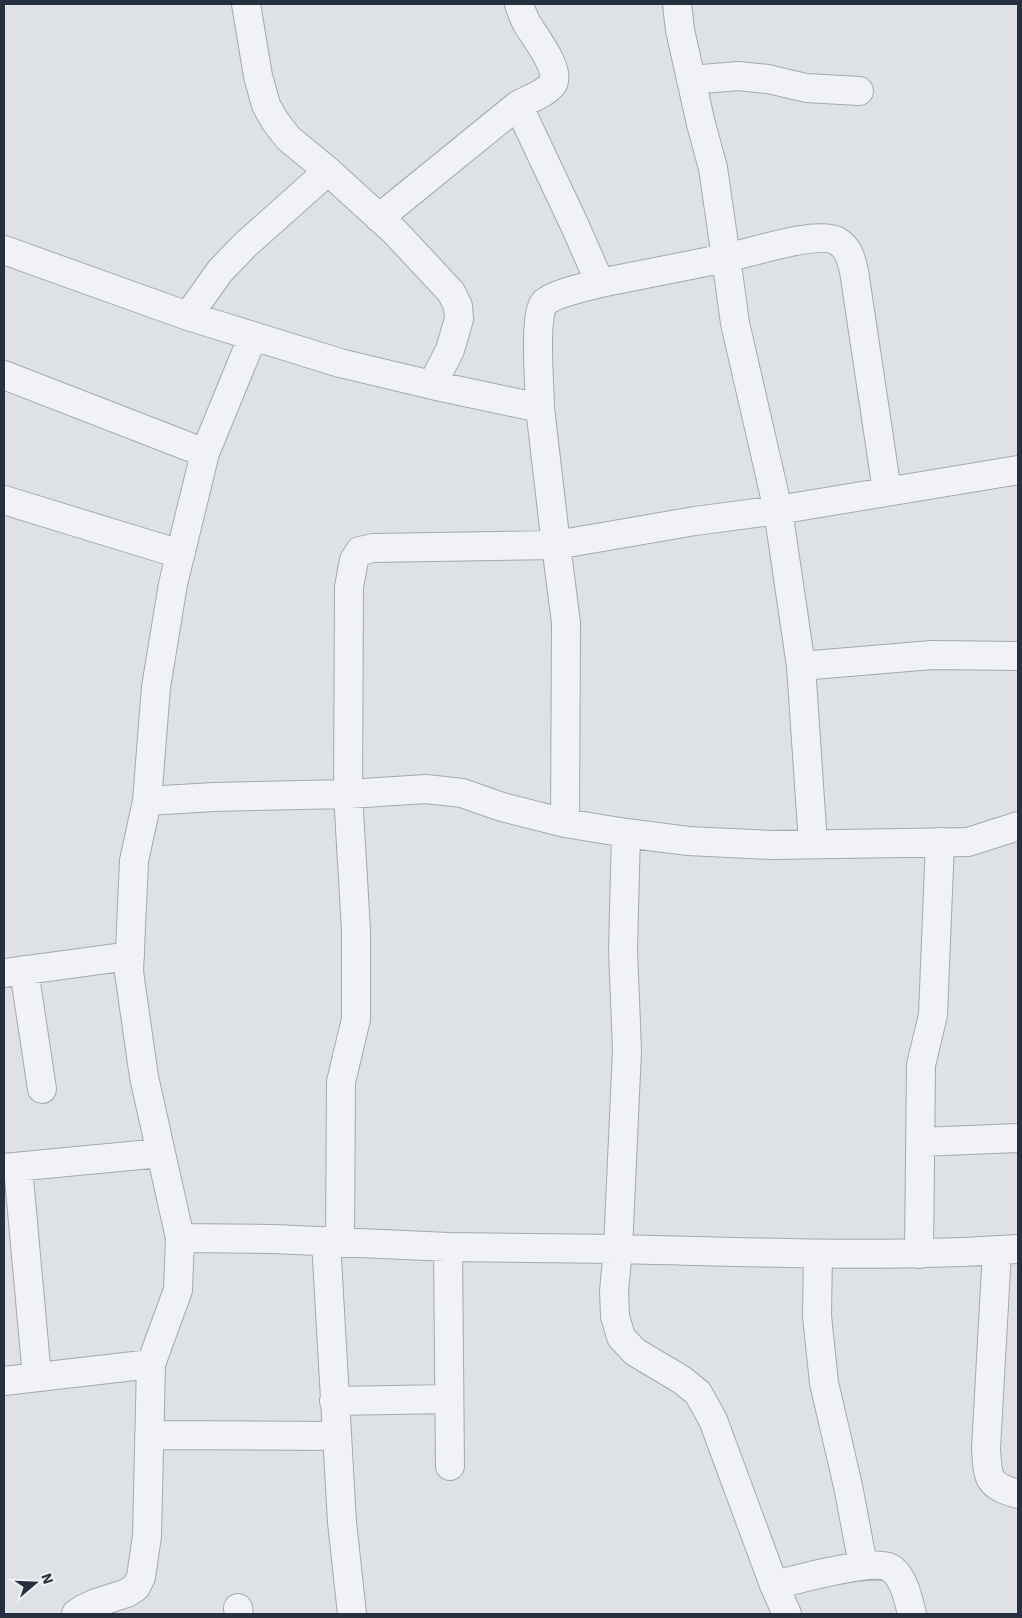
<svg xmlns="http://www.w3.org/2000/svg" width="1022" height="1618" font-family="'IBM Plex Sans',sans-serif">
<rect width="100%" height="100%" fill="#dee2e7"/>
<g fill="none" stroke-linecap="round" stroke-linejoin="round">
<g stroke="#a3a9b1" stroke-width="30">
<path id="minor" d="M246,4l12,72 8,29 9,16 13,17 40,33 67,61 56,60 7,14 1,13 -9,31 -18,35
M519,4c2,6 4,12 7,18 7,13 37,49 26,63 -8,9 -23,14 -34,20l57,121 25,57 126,-25 9,65 43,187 23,156 12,178
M677,4l3,26 21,94 12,44 13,90c24,-5 91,-28 111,-17 12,7 14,18 17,30l33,220
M691,80l47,-4 30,3 38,9 53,3
M379,218l139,-113
M4,250l184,66 152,47 92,22 108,23 16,137 139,-24 83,-11 240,-40
M188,316l32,-45 25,-26 83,-74
M4,375l201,78
M540,408c0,-18 -7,-96 5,-106 11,-9 41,-15 55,-19
M4,500l176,54
M801,666l131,-11 86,1
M147,801l9,-114 17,-103 32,-131 48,-117
M1018,826l-50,16 -196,3 -84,-4 -62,-8 -3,117 4,100 -9,199c133,3 267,9 400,0
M24,970l18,119
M4,973l126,-17
M920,1142l98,-4
M18,1167l19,210
M4,1168l157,-15
M180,1238l-36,-161 -15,-105 5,-111 13,-60 67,-4 134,-3 78,-5 36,4 40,14 63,16 61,10
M326,1241l16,281 10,92
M340,1242l1,-160 15,-63v-89l-8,-136 1,-207 5,-27 6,-9 13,-3 183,-3 10,78 -1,200
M448,1247l2,219
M997,1251l-11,198c2,30 1,36 32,45
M818,1254l-1,62 7,67 24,103 15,79
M919,1254l2,-189 12,-50 7,-173
M4,1381l147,-17
M334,1401l115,-2
M149,1435l187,1
M774,1585c22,-5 102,-28 118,-16 13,11 16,30 20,45
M238,1608l1,6
M76,1614l7,-5 13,-6 31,-10 9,-6 5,-10 6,-41 4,-172 27,-74 2,-52 93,1 175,8 170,2 -4,42 1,25 6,21 14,15 47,28 16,13 15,27 61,165 13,29"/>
</g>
<use href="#minor" stroke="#f0f2f6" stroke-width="28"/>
</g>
<rect width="1022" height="1618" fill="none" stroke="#27303e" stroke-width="10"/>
<g transform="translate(35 1583) rotate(71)" stroke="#edf0f5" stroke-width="4" paint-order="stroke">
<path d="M0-4L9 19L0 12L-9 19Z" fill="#27303e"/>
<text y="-8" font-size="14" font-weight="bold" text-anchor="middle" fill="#27303e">N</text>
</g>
</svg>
